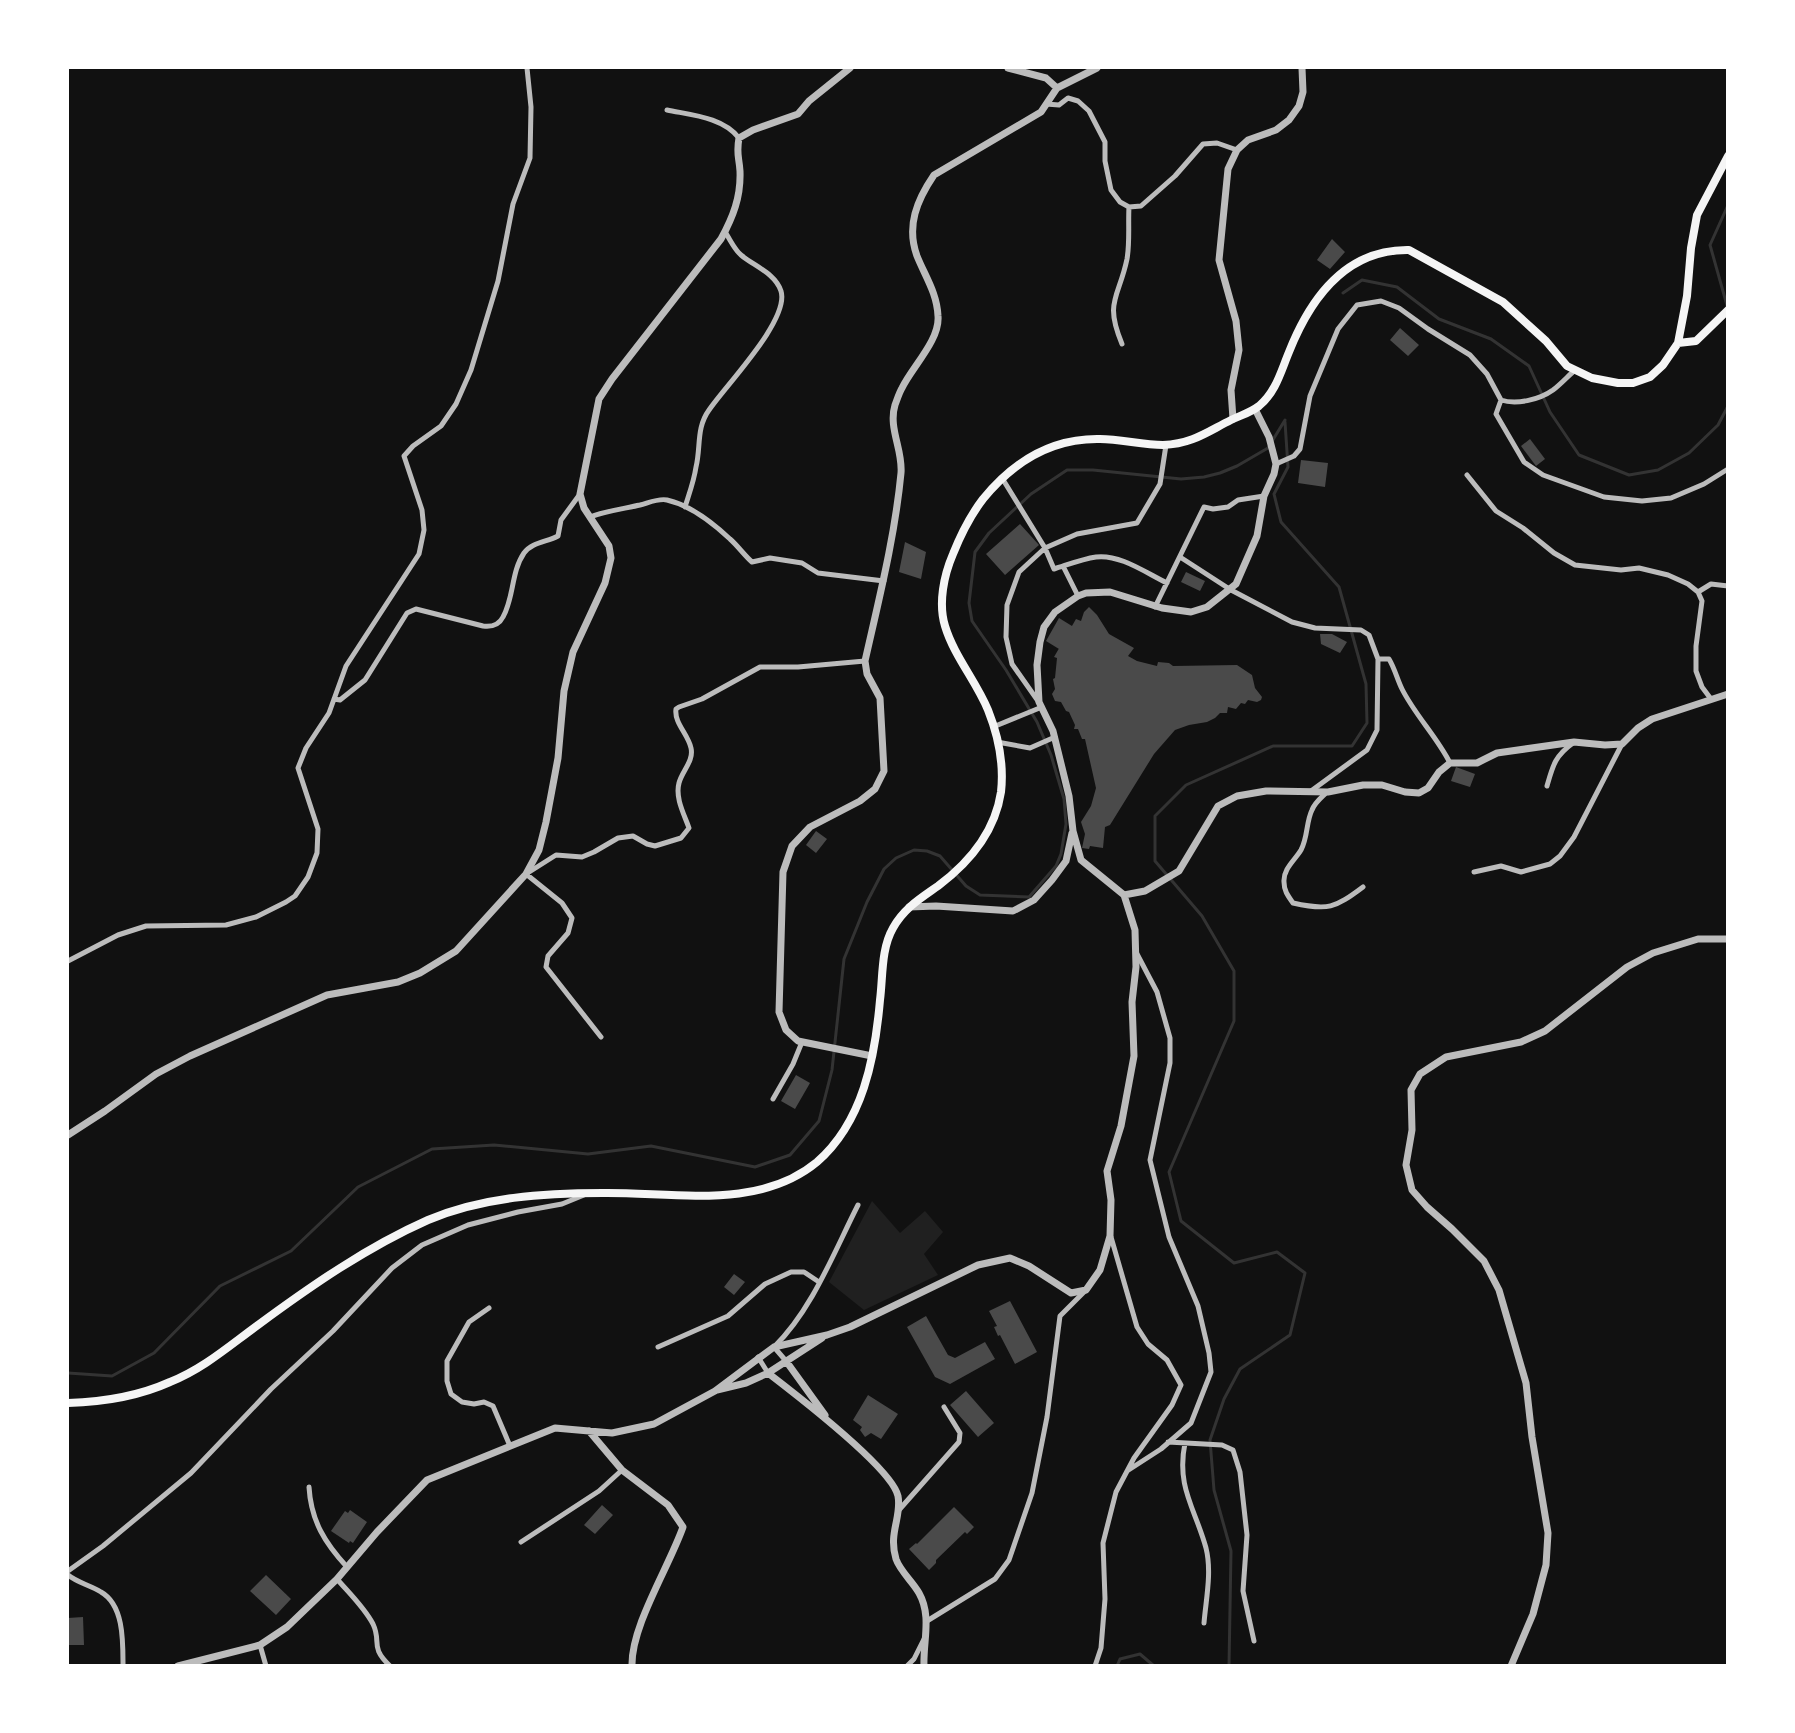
<svg xmlns="http://www.w3.org/2000/svg" width="1795" height="1733" font-family="Roboto,sans-serif">
<rect width="100%" height="100%" fill="#111"/>
<path fill="#202020" d="M872,1201l28,32 25,-22 18,21 -19,22 14,21 -74,35 -35,-28z"/>
<g fill="none" stroke-linecap="round" stroke-linejoin="round">
<path stroke="#333" stroke-width="3" d="M1728,205l-18,40 18,64
M1343,293l19,-13 35,7 42,32 52,20 38,27 21,46 29,43 50,20 29,-5 31,-17 29,-28 10,-19
M68,1373l44,3 42,-23 66,-67 71,-35 67,-64 74,-38 62,-4 94,9 63,-8 104,21 35,-12 29,-34 13,-51 12,-111 23,-57 17,-33 12,-11 18,-8 13,1 13,5 26,30 14,9 49,2 27,-31 5,-12 5,-30 -2,-25 -13,-44 -14,-33 -31,-52 -34,-49 -3,-18 6,-51 14,-19 42,-39 36,-24h26l88,9 23,-2 16,-4 17,-7 31,-18 17,-28
M1117,1666l3,-7 20,-5 14,12
M1229,1666l2,-115 -17,-61 -4,-50 14,-41 16,-30 50,-34 15,-62 -28,-21 -43,11 -53,-42 -12,-49 65,-151v-50l-32,-55 -47,-55v-45l31,-31 87,-39h79l15,-23 -1,-39 -27,-97 -58,-65 -7,-28 14,-27 -3,-45"/>
</g>
<path fill="#4a4a4a" d="M1332,239l13,13 -15,17 -13,-9z
M1400,328l19,17 -11,11 -18,-16z
M1530,439l15,20 -9,7 -15,-20z
M1301,460l27,3 -3,24 -27,-4z
M1020,524l19,21 -34,30 -19,-21z
M905,542l21,10 -5,27 -22,-7z
M1186,572l19,9 -5,10 -19,-9z
M1089,607l8,8 12,19 25,14 -6,8 9,5 20,5 1,-4 11,1 4,3 64,-1 15,10 3,13 7,9 -1,3 -4,2 -9,-2 -3,4 -4,-1 -5,6 -8,-2 -1,6h-7l-5,5 -8,4 -18,3 -14,5 -21,24 -44,71 -5,2 -2,21 -13,-2 -1,3 -7,-1 3,-14 -4,-12 10,-16 5,-18 -11,-49h-3l-4,-10h-4l1,-4 -6,-13 -3,-1 -5,-9 -6,-1 -3,-7 3,-5 -2,-10 2,-1 2,-20 -3,-1 22,-38 5,2 3,-9z
M1059,618l13,8 -13,23 -13,-8z
M1320,634h12l15,8 -7,11 -19,-9z
M1456,767l19,7 -5,13 -19,-6z
M816,831l11,8 -11,14 -10,-8z
M796,1075l14,8 -15,26 -14,-8z
M734,1274l11,8 -11,13 -10,-8z
M1010,1301l27,51 -22,12 -15,-29 -2,1 -4,-9 3,-1 -8,-15z
M926,1316l22,39 7,3 30,-16 10,17 -45,25 -15,-7 -28,-50z
M966,1391l28,32 -16,14 -28,-32z
M868,1395l30,19 -17,25 -10,-6 -6,4 -5,-7 2,-3 -9,-7z
M602,1505l11,10 -18,19 -11,-9z
M954,1507l20,20 -7,7 -2,-2 -29,28v3l-7,7 -20,-21 7,-6 1,1z
M350,1510l17,12 -14,21 -3,-2 -1,2 -18,-12 14,-20 3,2z
M266,1575l25,24 -15,16 -26,-24z
M83,1617l1,28h-16v-27z"/>
<g fill="none" stroke-linecap="round" stroke-linejoin="round">
<path stroke="#bcbcbc" stroke-width="5" d="M1046,104l13,1 9,-7 10,3 11,10 16,31v19l6,29 9,12 9,5 12,-1 34,-30 28,-32 14,-1 20,7
M667,110c24,5 56,7 72,28
M1122,344c-18,-43 -3,-46 5,-85 3,-17 1,-35 2,-52
M1501,400l-5,14 28,48 19,13 61,22 38,4 29,-3 33,-14 24,-15
M1276,464l18,-8 6,-7 10,-53 28,-67 19,-24 24,-4 18,7 29,21 42,26 17,19 14,26c15,5 38,0 52,-10 8,-6 15,-14 22,-20
M1467,475l29,36 27,17 31,25 21,12 46,5 18,-2 29,7 20,9 10,8 4,9 -6,45v25l6,16 9,12
M1002,478l43,70 9,21c13,-4 28,-10 42,-12 24,-3 50,16 71,26
M685,507c4,-13 9,-26 11,-40 5,-20 0,-39 13,-57 16,-24 81,-90 72,-119 -6,-18 -27,-25 -40,-36 -7,-6 -11,-16 -16,-23
M590,517c16,-6 32,-8 50,-12 8,-2 19,-7 27,-5 22,5 46,23 63,39 8,7 14,16 22,23l18,-4 32,5 16,10 66,8
M1180,557l51,33 61,32 23,6 46,2 8,5 9,24 -1,71 -10,20 -56,41
M1063,566l15,30
M1698,592l13,-8 17,2
M1155,607l49,-100 9,2 15,-2 10,-7 26,-4
M1378,659h11c6,10 8,20 13,30 13,26 35,48 48,74
M334,699l6,1 25,-20 42,-67 9,-4 67,17c8,1 16,-1 20,-9 11,-19 8,-45 21,-64 8,-11 23,-11 34,-17l3,-16 19,-26
M1038,701l-26,-37 -6,-27 1,-32 12,-33 26,-24 32,-14 60,-11 23,-39 6,-39
M993,727l49,-20
M997,742l33,6 25,-11
M1547,786c6,-21 8,-30 26,-43
M1327,792c-6,6 -12,10 -15,18 -6,12 -4,27 -11,40 -6,10 -18,19 -17,32 0,9 4,14 9,21 35,8 42,5 70,-16
M1474,872l27,-6 20,6 29,-8 10,-8 14,-19 48,-93
M68,961l50,-26 28,-9 80,-1 30,-8 30,-15 9,-6 13,-19 9,-24 1,-24 -20,-61 8,-20 23,-35 17,-47 73,-112 5,-24 -2,-20 -18,-54 9,-10 28,-20 15,-22 15,-34 27,-89 15,-77 17,-46 1,-51 -4,-39
M601,1037l-55,-70 2,-11 20,-23 4,-15 -10,-15 -36,-29 30,-19 26,2 12,-5 24,-14 15,-2 14,8 8,2 26,-8 8,-10c-5,-14 -14,-30 -10,-45 3,-12 15,-22 12,-35 -3,-14 -17,-25 -15,-39l3,-2 23,-8 58,-32h38l67,-6
M773,1099l20,-35 9,-22
M489,1308l-20,14 -22,39v20l4,13 11,8 12,2 10,-2 9,4 17,40
M658,1347l70,-31 37,-32 26,-12h13l15,10
M758,1357l10,16
M786,1361l-12,-14c38,-37 60,-95 84,-142
M1168,1442l54,3 11,5 7,22 7,63 -4,56 11,50
M1185,1443c-9,44 10,65 21,105 6,24 0,51 -2,75
M1127,1471l34,-22 30,-26 20,-51 -2,-19 -11,-47 -29,-69 -19,-77 20,-97v-25l-13,-46 -21,-40
M309,1487c2,34 16,56 38,80
M899,1510l60,-68 1,-9 -16,-26
M521,1542l78,-51 23,-21
M68,1571l35,-25 88,-73 80,-84 62,-58 59,-63 30,-23 46,-20 50,-13 44,-8 22,-9
M68,1575c10,8 22,10 33,17 23,13 22,50 22,74
M337,1579c12,14 27,28 36,45 9,19 -4,22 17,42
M927,1621l68,-42 14,-19 23,-67 15,-76 13,-101 25,-25
M260,1645l6,21
M907,1666l7,-7 10,-20
M1095,1666l6,-18 4,-49 -2,-56 13,-51 18,-34 38,-53 9,-20 -14,-25 -19,-16 -11,-17 -26,-90"/>
<path stroke="#bcbcbc" stroke-width="7" d="M1008,68l38,10 11,10
M1233,419l-2,-29 8,-40 -3,-29 -17,-61 9,-91 9,-19 11,-10 28,-10 13,-10 10,-14 4,-14 -1,-24
M1124,895l21,-4 34,-20 39,-65 19,-10 29,-5 62,1 35,-7h19l23,7 14,1 9,-5 11,-16 11,-9h27l20,-10 77,-11 31,3 17,-1 16,-16 14,-9 76,-25
M909,907l27,-1 77,5 21,-11 18,-20 14,-19 6,-28
M872,1056l-74,-15 -12,-11 -7,-18 4,-140 9,-26 18,-19 50,-26 15,-12 9,-18 -4,-73 -13,-24 -2,-13c14,-62 30,-125 36,-188 2,-23 -13,-45 -6,-68 2,-5 4,-12 7,-17 10,-21 38,-48 36,-72 -1,-23 -13,-40 -21,-60 -11,-30 0,-56 17,-81l107,-63 16,-24 40,-20
M68,1135l37,-24 51,-37 34,-18 137,-61 71,-13 22,-9 36,-22 70,-77 13,-24 7,-28 12,-64 6,-67 9,-39 32,-69 6,-25 -2,-12 -25,-38 -4,-14 19,-95 13,-20 109,-140c12,-22 20,-42 19,-68 -1,-15 -4,-17 -1,-33l14,-8 45,-16 11,-13 41,-33
M786,1361l39,54
M768,1373c26,20 124,95 130,123 4,21 -10,37 -2,63 4,12 17,23 23,34 13,23 4,48 5,73
M717,1390l29,-7 22,-10 54,-35
M589,1431l33,39 46,35 15,22c-14,40 -52,99 -51,139
M178,1666l82,-21 27,-18 50,-48 40,-47 50,-52 128,-52 57,5 42,-9 61,-33 59,-44 53,-12 23,-8 128,-62 32,-7 19,8 42,27 15,-3 14,-20 10,-34 1,-36 -4,-29 14,-45 13,-70 -2,-54 4,-35 -1,-37 -11,-35 -43,-35 -8,-29 -4,-35 -16,-65 -14,-29 -2,-37 3,-23 4,-15 11,-15 23,-16 8,-3 24,-1 52,16 29,4 16,-5 29,-23 21,-48 7,-40 10,-22 2,-10 -7,-27 -14,-28
M1511,1666l22,-52 13,-49 2,-32 -16,-96 -6,-54 -27,-93 -15,-29 -32,-32 -25,-22 -15,-17 -6,-25 6,-35 -1,-40 9,-16 26,-17 75,-15 24,-11 82,-64 26,-14 45,-14h30"/>
<path stroke="#f5f5f5" stroke-width="8" d="M1678,343l18,-2 32,-31
M68,1403c33,-1 71,-7 102,-21 33,-13 59,-36 88,-57 53,-39 109,-78 170,-105 54,-23 116,-27 175,-27 70,-1 155,18 214,-31 46,-40 58,-104 63,-162 3,-24 1,-51 13,-72 11,-20 28,-30 45,-42 32,-24 57,-54 63,-94 3,-27 -3,-57 -13,-82 -12,-29 -34,-54 -43,-84 -7,-23 -1,-51 8,-72 8,-20 17,-38 30,-55 30,-37 68,-61 117,-60 21,0 42,6 63,6 29,-1 44,-13 68,-25 10,-5 19,-7 28,-14 17,-14 22,-35 30,-54 21,-53 57,-103 120,-102l94,52 43,39 21,25 25,12 26,5h15l17,-6 13,-12 15,-22 9,-47 4,-48 6,-33 31,-59"/>
</g>
<rect width="1795" height="1733" fill="none" stroke="#ffffff" stroke-width="138"/>
</svg>
